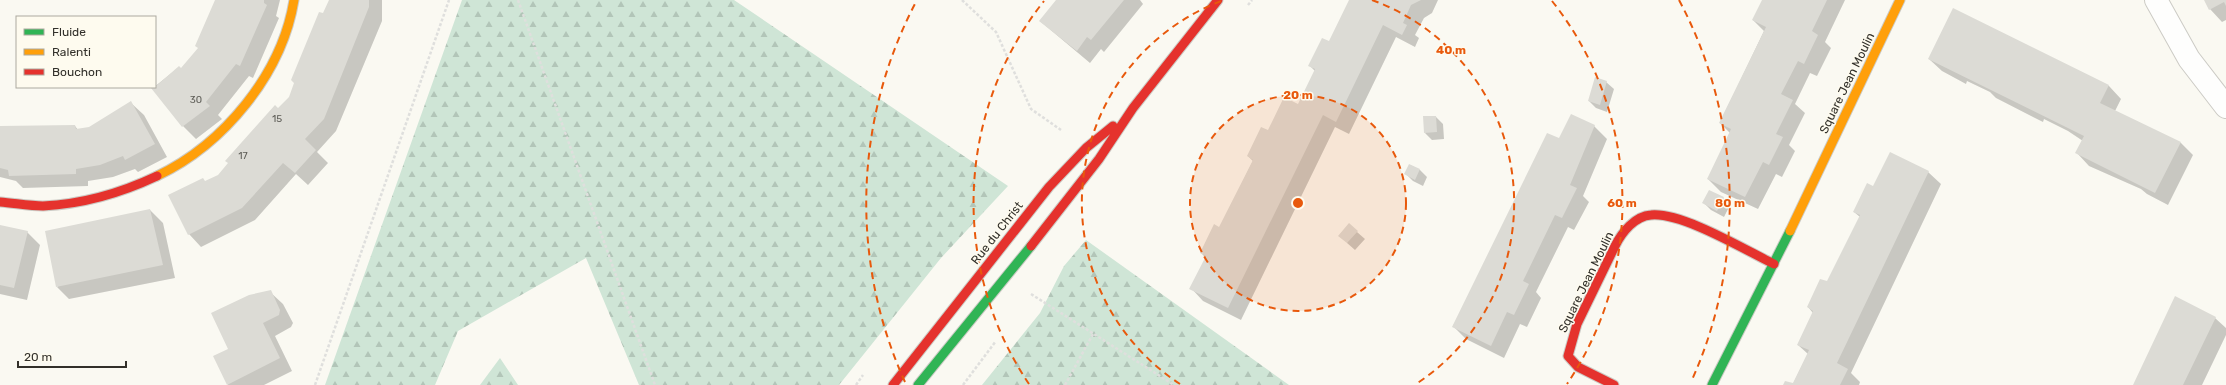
<svg xmlns="http://www.w3.org/2000/svg" width="2226" height="385" font-family="Rubik,sans-serif">
<defs>
<pattern id="forest-firs" width="22" height="20" patternUnits="userSpaceOnUse"><rect width="22" height="20" fill="#cfe5d6"/><path d="M5 1l3.5 6h-7zM16 11l3.5 6h-7z" fill="#b2c5b8"/></pattern>
</defs>
<rect width="100%" height="100%" fill="#faf9f2"/>
<path fill="url(#forest-firs)" d="M462,0h272l274,186 -67,72 -102,127h-200l-53,-127 -128,73 -23,54h-110z
M1086,240l203,145h-307l58,-72 24,-47z
M500,358l18,27h-38z"/>
<path fill="#0003" d="M216,0h64l-4,16 3,2 -26,60 -4,-2 -31,39 4,4 -26,20 -13,-13 -30,-38 26,-21 3,3 17,-22z
M330,0h52v21l-46,110 -19,21 11,11 -20,22 -12,-11 -41,46 -54,27 -12,-13 16,-52 13,-6 72,-78z
M1057,0h83l3,4 -39,48 -3,-3 -11,14 -50,-42z
M1350,0h88l-6,13 -8,5 -9,17 4,3 -4,9 -19,-10 -47,97 -14,-7 -94,193 -38,-19 -12,-13 15,-30 -5,-5 19,-25 33,-67 -5,-5 20,-25 31,-26 16,-34 -5,-5 19,-23z
M1763,0h82l-20,42 6,6 -14,28 -7,-3 -15,31 10,9 -16,32 6,6 -13,26 -6,-3 -18,35 -37,-17 -13,-13 22,-46 -10,-10 44,-92 -11,-11z
M2205,0h21v20l-4,2 -12,-13z
M1929,59l165,20 15,7 12,13 -6,12 66,32 12,12 -25,50 -21,-11 -6,-5 -52,-23 -12,-13 6,-12 -15,-10 -24,-12 -1,3 -47,-24 -6,-6 -23,-11 -1,3 -24,-13z
M1606,82l8,7 -7,23 -11,-4 -7,-7z
M131,103l13,12 23,42 -29,15 -3,-3 -22,8 -25,4v5l-65,2 -7,-7 -16,-4v-50l75,-1 3,4 12,-2z
M1436,117l7,7 1,15 -12,1 -7,-7z
M1594,126l13,13 -24,57 6,6 -15,28 -6,-3 -32,65 5,6 -14,29 -7,-3 -16,34 -38,-19 -13,-13 107,-186z
M1410,165l10,5 7,7 -4,9 -10,-5 -7,-7z
M1928,172l13,12 -90,189 9,9 -1,3h-75l9,-1 15,-30 -10,-9 15,-32 -5,-6 20,-24 32,-66 -6,-5z
M1723,198l7,7 -6,12 -13,-7 -7,-7z
M150,210l13,13 12,55 -106,21 -12,-12z
M1349,225l16,14 -10,11 -8,-7z
M0,226l27,6 13,13 -13,55 -27,-6z
M270,292l13,12 10,19 -2,4 -16,9 17,35 -28,14h-36l2,-36z
M2215,318l11,10v7l-24,50h-68z"/>
<path fill="#dcdbd5" d="M215,0h49v3l3,2 -27,61 -4,-2 -30,38 4,4 -28,21 -31,-39 4,-1 24,-21 2,2 17,-20 -3,-2z
M329,0h40v7l-45,112 -19,20 11,11 -21,23 -12,-10 -41,45 -54,27 -20,-40 35,-17 2,3 13,-6 10,-12 -3,-2 50,-56 3,3 11,-11 5,-14 -3,-3 28,-68 4,1z
M1056,0h68l-33,40 -4,-3 -10,14 -38,-30z
M1349,0h72l-10,5 -8,18 4,2 -5,10 -19,-10 -47,97 -13,-7 -95,193 -39,-19 17,-33 -6,-3 14,-29 5,3 34,-67 -6,-4 14,-29 7,3 16,-33 14,7 17,-35 -7,-3 14,-28 7,3z
M1762,0h65l-15,31 6,4 -14,29 -6,-3 -17,33 12,6 -17,34 7,3 -14,28 -6,-3 -18,35 -38,-18 24,-50 -12,-6 47,-96 -14,-7z
M2204,0h22v6l-2,-4 -15,8z
M1953,8l156,77 -9,18 81,39 -26,51 -80,-40 9,-17 -156,-77z
M1595,77l12,4 -7,24 -12,-4z
M131,101l24,43 -30,16 -2,-4 -23,9 -24,4v5l-67,2 -1,-6 -8,-2v-42l75,-1 1,4 13,-2z
M1571,114l24,11 -25,60 7,3 -15,30 -7,-3 -32,66 6,3 -15,31 -7,-3 -16,34 -39,-19 95,-194 12,5z
M1423,116h13l1,16 -13,1z
M1890,152l39,19 -92,192 11,6 -8,16h-57l2,-4 8,2 16,-33 -12,-5 16,-34 -6,-4 13,-28 7,2 33,-66 -7,-3 14,-29 6,3z
M1409,164l11,5 -5,11 -11,-6z
M1709,190l15,7 -7,14 -15,-8z
M150,209l13,56 -107,22 -11,-56z
M1349,223l9,8 -11,12 -9,-7z
M0,225l28,6 -14,57 -14,-3z
M271,290l9,20 -1,5 -16,8 17,35 -53,27 -14,-29 15,-7 -17,-36 38,-18z
M2175,296l41,21 -33,68h-50z"/>
<g fill="none" stroke-linecap="round" stroke-linejoin="round">
<g stroke="#cccbc5" stroke-width="24">
<path id="street" d="M2156,0l33,59 37,48"/>
</g>
<g stroke="#cccbc5" stroke-width="11">
<path id="fast" d="M918,385l113,-139
M1712,385l78,-154"/>
</g>
<g stroke="#cccbc5" stroke-width="11">
<path id="slow" d="M157,176c67,-32 125,-102 137,-176
M1790,231l110,-231"/>
</g>
<g stroke="#cccbc5" stroke-width="11">
<path id="jam" d="M0,202c14,1 29,4 43,4 41,-2 78,-13 114,-30
M1031,246l68,-87 34,-51 85,-108
M893,385l156,-198 37,-39 27,-22
M1614,385l-36,-18 -10,-11 9,-32 38,-78c7,-14 20,-30 36,-31 31,-3 94,35 123,49"/>
</g>
<path stroke="#dfdfdd" stroke-width="2.5" stroke-dasharray="3 2" stroke-linecap="butt" d="M518,0l137,385
M962,0l34,32 35,77 30,21
M1248,5l4,-5
M1031,294l143,91
M315,385l134,-385
M856,385l7,-10
M963,385l33,-44
M1065,385l28,-51"/>
<use href="#street" stroke="#fefefd" stroke-width="22"/>
<use href="#fast" stroke="#30b455" stroke-width="9"/>
<use href="#slow" stroke="#ff9f0a" stroke-width="9"/>
<use href="#jam" stroke="#e5322d" stroke-width="9"/>
</g>
<circle cx="1298" cy="203" r="108" fill="#e8590c" fill-opacity=".12"/>
<g fill="none" stroke="#e8590c" stroke-width="2" stroke-dasharray="7 5">
<circle cx="1298" cy="203" r="108"/>
<path d="M1180 384A216 216 0 0 1 1224 0M1372 0A216 216 0 0 1 1416 384"/>
<path d="M1029 384A324 324 0 0 1 1044 1M1552 1A324 324 0 0 1 1567 384"/>
<path d="M905 382A432 432 0 0 1 917 0M1679 0A432 432 0 0 1 1691 382"/>
</g>
<g text-anchor="middle" dominant-baseline="central" stroke-width="3" stroke-linejoin="round" paint-order="stroke">
<g font-size="10" fill="#5c5b55">
<text x="196" y="100">30</text>
<text x="277" y="119">15</text>
<text x="243" y="156">17</text>
</g>
<g font-size="12" fill="#32302a" stroke="#fefbef">
<text transform="translate(1847 83) rotate(-64)">Square Jean Moulin</text>
<text transform="translate(997 233) rotate(-52)">Rue du Christ</text>
<text transform="translate(1586 282) rotate(-64)">Square Jean Moulin</text>
</g>
</g>
<circle cx="1298" cy="203" r="6" fill="#e8590c" stroke="#fefbef" stroke-width="2"/>
<g font-size="12" text-anchor="middle" font-weight="bold" fill="#e8590c" stroke="#fefbef" stroke-width="3" stroke-linejoin="round" paint-order="stroke">
<text x="1451" y="54">40 m</text>
<text x="1298" y="99">20 m</text>
<text x="1622" y="207">60 m</text>
<text x="1730" y="207">80 m</text>
</g>
<rect x="16" y="16" width="140" height="72" fill="#fefbef" stroke="#acaaa0"/>
<rect x="24" y="29" width="20" height="6" fill="#30b455" stroke="#acaaa0"/>
<text x="52" y="36" font-size="12" fill="#32302a">Fluide</text>
<rect x="24" y="49" width="20" height="6" fill="#ff9f0a" stroke="#acaaa0"/>
<text x="52" y="56" font-size="12" fill="#32302a">Ralenti</text>
<rect x="24" y="69" width="20" height="6" fill="#e5322d" stroke="#acaaa0"/>
<text x="52" y="76" font-size="12" fill="#32302a">Bouchon</text>
<path d="M18 361v6h108v-6" fill="none" stroke="#32302a" stroke-width="2"/>
<text x="24" y="361" font-size="12" fill="#32302a" stroke="#fefbef" stroke-width="3" paint-order="stroke">20 m</text>
</svg>
